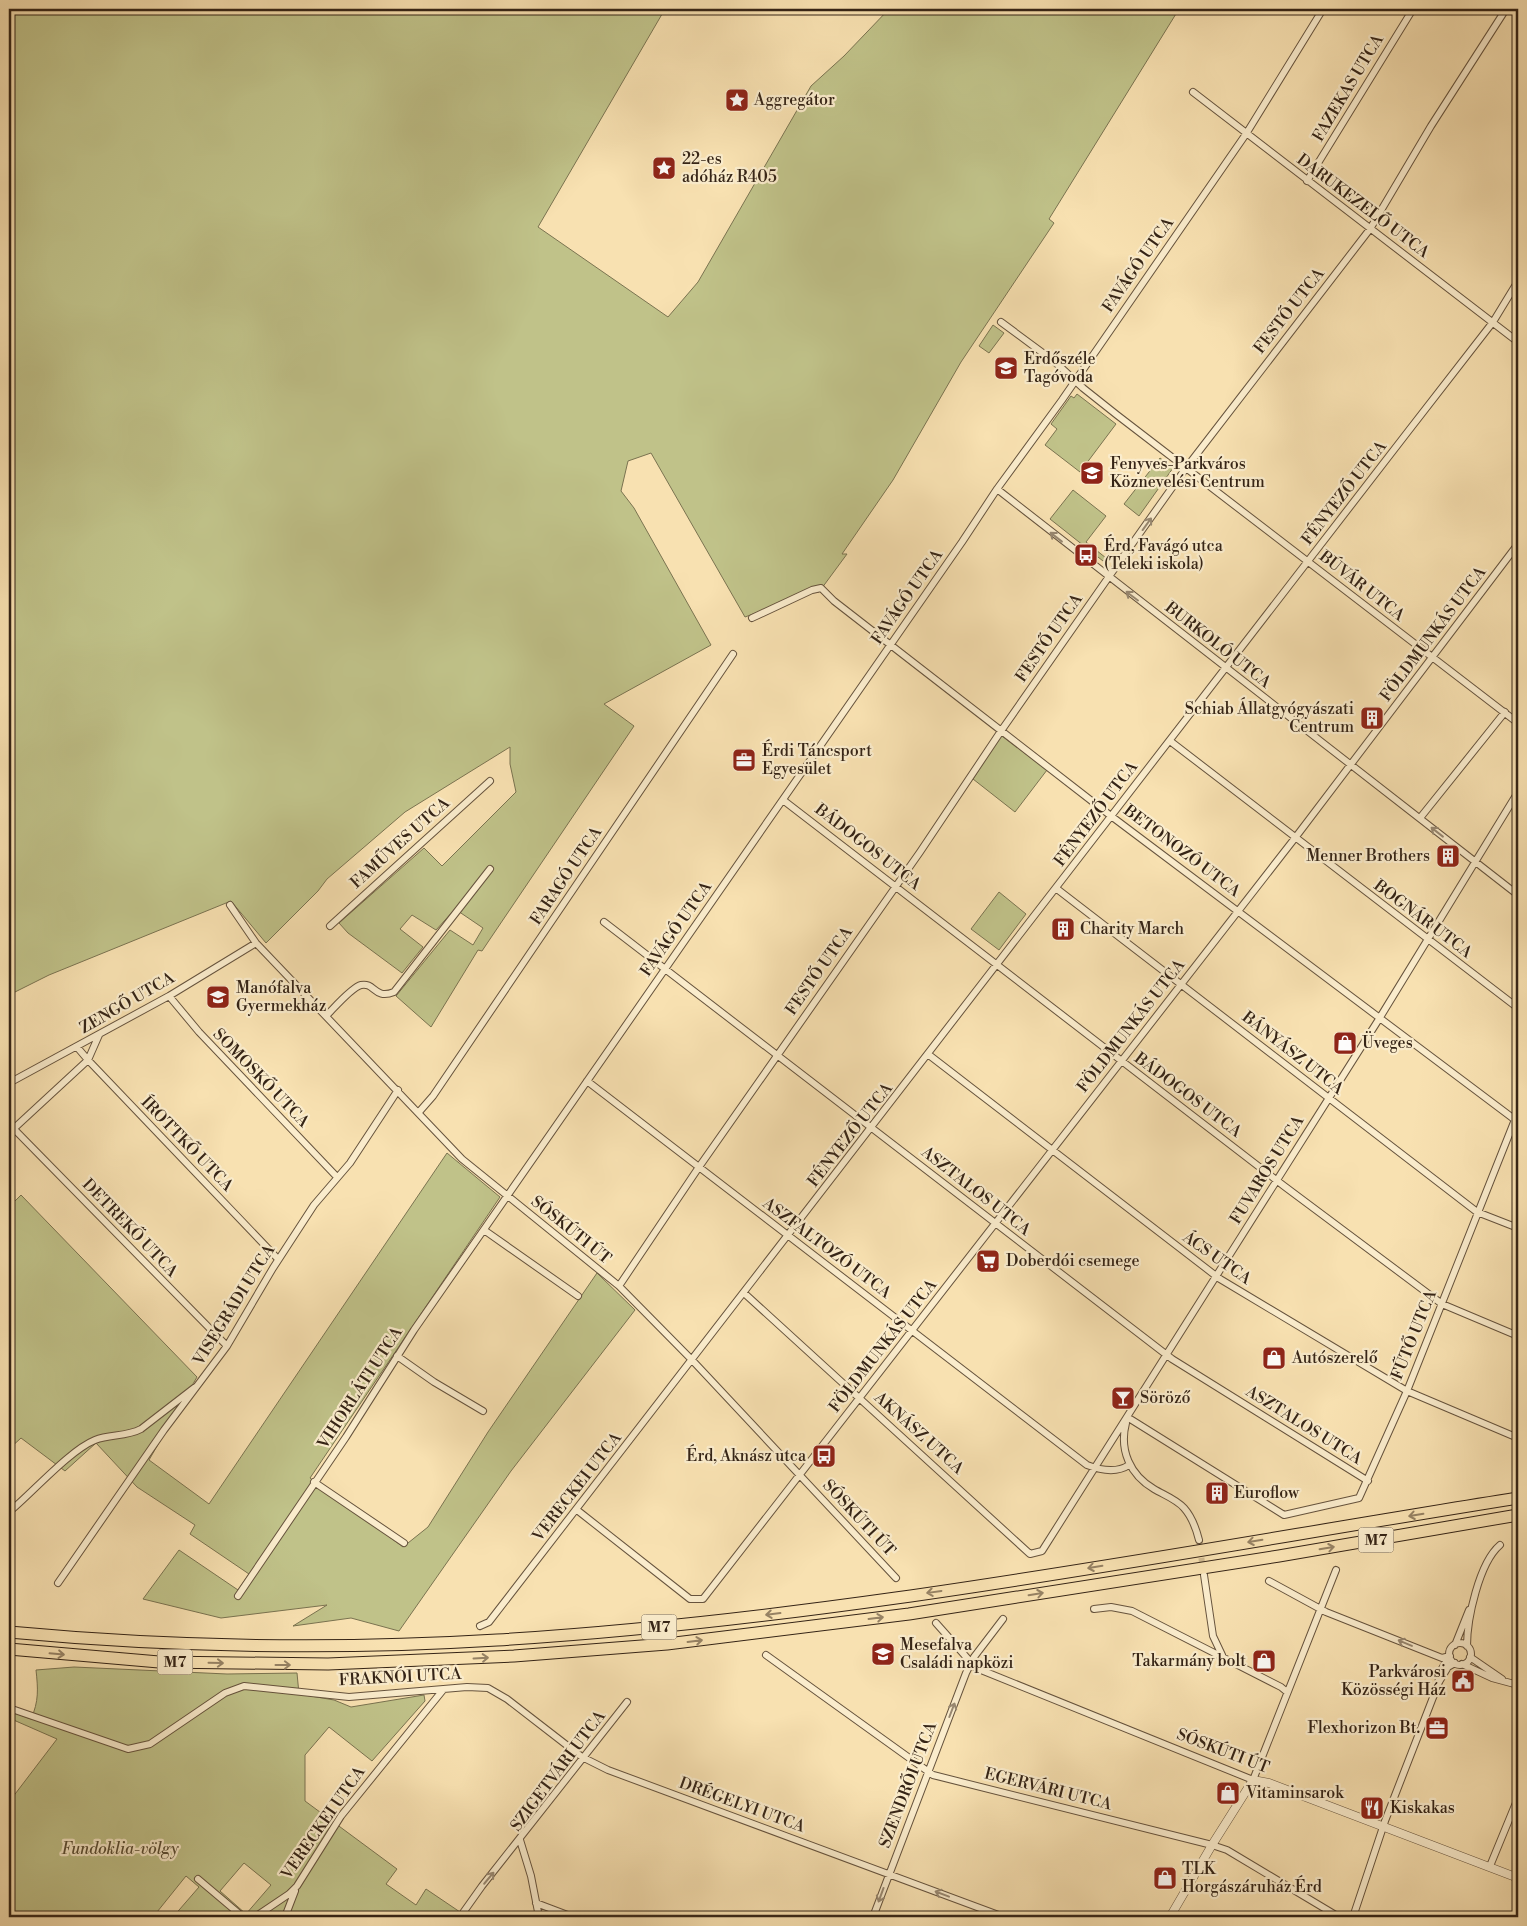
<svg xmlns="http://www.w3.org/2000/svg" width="1527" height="1926" font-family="'Libre Bodoni',serif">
<rect width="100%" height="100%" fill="#f8e1b1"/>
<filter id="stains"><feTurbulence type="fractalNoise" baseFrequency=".004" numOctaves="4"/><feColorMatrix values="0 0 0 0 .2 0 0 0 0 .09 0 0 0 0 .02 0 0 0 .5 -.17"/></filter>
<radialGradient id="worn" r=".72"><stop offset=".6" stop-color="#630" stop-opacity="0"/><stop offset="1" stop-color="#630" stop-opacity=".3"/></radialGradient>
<path fill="#c0c289" stroke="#7a7350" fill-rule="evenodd" d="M9,9h656l-127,218 130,90 30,-35 113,-196 33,-30 45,-47h290l-130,210 5,4 -93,139 -68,118 -51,74h5l-28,38 -5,-1 -69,26 -94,-164 -23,8 -7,30 13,17 77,137 -107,59 30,22 -146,216 -6,9 -4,-1 -47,77 -35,-31 54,-66 23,15 10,-17 -28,-19 -19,21 -24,-15 -12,14 23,18 -21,26 -54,-40 -9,-10 85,-75 18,18 74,-74 -6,-28v-17l-105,65 -78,67 -9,12 -52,52 -35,-42 -182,74 -40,20z
M993,325l11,8 -15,20 -10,-7z
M1077,394l39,30 -36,48 -35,-27 12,-16 -6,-5 20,-28 3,2z
M1160,458l13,10 -34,48 -15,-12z
M1073,490l33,26 -20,26 20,16 -3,3 -53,-42z
M1001,735l46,35 -32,42 -42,-33z
M999,892l27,22 -27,36 -28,-21z
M447,1153l53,44 -190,281 93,69 25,-20 60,-95 109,-159 38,37 -124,161 -112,160 -48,-13 -58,8 34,-21 -106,13 -78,-19 36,-49 59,40 11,-16 -59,-40 5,-9 -58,-38 -41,-44 -31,28 -44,-33 -12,11v-242l12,-12 176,182 -48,83 60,44z
M74,1667l153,7 70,-1 2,21 35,6 17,7 73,-12 1,6 -53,60 -43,-34 -24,28v46l92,68 -11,15 30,21 10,-16 34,23 -2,5h-285l26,-30 -13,-11 -33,41h-144v-115l48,-63 -48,-21v-7l22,8c8,-18 7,-30 5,-49zM244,1863l27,22 -25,29 -26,-23z"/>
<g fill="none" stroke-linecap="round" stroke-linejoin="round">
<path stroke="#d1bb92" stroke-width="6" stroke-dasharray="6 3" stroke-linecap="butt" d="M1199,1540l4,30"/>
<g stroke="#66533d" stroke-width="8">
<path id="minor" d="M1193,92l325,250
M1307,181l106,-172
M1001,322l54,40 28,26 34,27 401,308
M997,489l521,406
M752,618l60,-28 9,-2 13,13 277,215 407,306
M1170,741l348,267
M783,800l501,386 158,118 76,32
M1420,818l85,-106
M1057,889l420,323 41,16
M230,905l26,38 206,216 157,127 73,74 204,218
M604,922l568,437 196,122
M330,926l160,-145
M169,996l30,36 138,145
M327,1015c7,-7 25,-28 34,-30 14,-3 13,15 33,7l96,-123
M77,1047l11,13 190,199
M929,1055l291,224 187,112 111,47
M587,1081l500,384c13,5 30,8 42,0
M9,1083l160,-87 87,-53
M419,1112l14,-16 300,-442
M14,1129l213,217
M9,1133l79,-73 11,-25
M484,1230l94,66
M619,1286l80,-119 221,-315 81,-121 114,-163 71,-100 184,-239 61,-103 75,-117
M744,1293l286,261 12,-3 337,-532 139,-227
M397,1356l37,26 49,29
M1127,1417l157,98 75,-17 48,-107 111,-279
M1126,1423c-7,27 4,52 28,66 10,6 22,10 30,19 8,9 12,20 15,32
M314,1482l90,61
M577,1510l113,89h13l592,-761 223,-294
M9,1512c23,-19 61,-62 86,-72 15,-6 31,-3 46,-11l53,-41
M1204,1575l9,61 9,19
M1269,1581l57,31 116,46 8,-2
M58,1583l106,-153 63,-84 46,-78 41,-63 36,-42 48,-73
M238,1596l108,-159 68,-107 548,-788 35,-53 65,-89 184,-266 77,-125
M1094,1609l17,-2 21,4 149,76 6,5
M936,1623l40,45 277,112 83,-210
M480,1626l9,-4c336,-433 668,-868 1004,-1300l25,-41
M1449 1654a11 11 0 1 1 22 0a11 11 0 1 1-22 0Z
M1455,1645l14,-35
M1467,1646c0,-27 12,-83 33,-101
M766,1655l167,120 279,70 15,5 112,67
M1470,1657l32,22
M1462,1664l30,14 26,7
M1439,1682l-1,-7 11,-18
M9,1708l119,41 22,-5 75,-51 19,-7 105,11 118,-10 21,1 19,11 75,58 26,13 396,147
M520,1840l11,36 8,41
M1490,1866l28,-68
M198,1879l45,38
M536,1903l37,14
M255,1917l34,-23 8,-8 44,-70 102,-126
M285,1917l10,-26
M460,1917l22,-31 145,-184
M873,1917l93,-244 8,-16 29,-38
M1353,1917l32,-96 54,-139 9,-15 7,-4"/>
</g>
<g stroke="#66533d" stroke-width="9">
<path id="tertiary" d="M1170,1917l42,-72 41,-65 16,3 249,95"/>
</g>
<g stroke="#352416" stroke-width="13">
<path id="motorway" d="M9,1632c162,15 325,18 488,8 343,-21 682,-88 1021,-142
M9,1649l150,13 169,2 186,-8 153,-12 242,-30 370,-58 239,-41"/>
</g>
<use href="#minor" stroke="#faeccc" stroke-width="6"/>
<use href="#tertiary" stroke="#faeccc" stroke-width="8"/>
<use href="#motorway" stroke="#f8e1b1" stroke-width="11"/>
</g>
<defs><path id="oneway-shaft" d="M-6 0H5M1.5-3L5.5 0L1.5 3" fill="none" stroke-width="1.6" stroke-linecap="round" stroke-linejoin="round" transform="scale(1.25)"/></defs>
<g stroke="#988871">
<use href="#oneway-shaft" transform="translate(1147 524) rotate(-54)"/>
<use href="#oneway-shaft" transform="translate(1056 537) rotate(-142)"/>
<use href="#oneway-shaft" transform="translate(1132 596) rotate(-143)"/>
<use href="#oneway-shaft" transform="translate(1437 832) rotate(-142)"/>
<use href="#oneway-shaft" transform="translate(1405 1643) rotate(-157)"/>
<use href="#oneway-shaft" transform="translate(952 1710) rotate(-69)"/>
<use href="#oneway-shaft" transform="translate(489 1878) rotate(-50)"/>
<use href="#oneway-shaft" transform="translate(942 1894) rotate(-159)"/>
<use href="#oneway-shaft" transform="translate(881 1895) rotate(110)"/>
</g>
<g stroke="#968264">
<use href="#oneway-shaft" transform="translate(1416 1515) rotate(171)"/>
<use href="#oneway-shaft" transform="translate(1255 1541) rotate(171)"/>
<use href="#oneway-shaft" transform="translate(1327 1548) rotate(-9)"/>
<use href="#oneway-shaft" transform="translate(1095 1567) rotate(171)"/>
<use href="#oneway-shaft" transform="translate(934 1592) rotate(172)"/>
<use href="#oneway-shaft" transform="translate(1036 1594) rotate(-9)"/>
<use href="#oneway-shaft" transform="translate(773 1614) rotate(173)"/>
<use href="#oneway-shaft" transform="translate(876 1618) rotate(-7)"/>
<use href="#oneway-shaft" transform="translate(695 1641) rotate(-7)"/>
<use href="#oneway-shaft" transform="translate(57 1654) rotate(5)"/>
<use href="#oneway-shaft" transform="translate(481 1658) rotate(-3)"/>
<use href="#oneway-shaft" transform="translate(216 1663) rotate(1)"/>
<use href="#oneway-shaft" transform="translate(283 1665)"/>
</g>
<defs>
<g id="sight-square" transform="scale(1.25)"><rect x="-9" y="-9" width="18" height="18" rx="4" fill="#8f2418" stroke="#faeccc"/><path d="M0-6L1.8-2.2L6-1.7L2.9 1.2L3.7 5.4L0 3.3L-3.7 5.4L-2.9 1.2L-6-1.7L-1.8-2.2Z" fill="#fff"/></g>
<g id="school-square" transform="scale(1.25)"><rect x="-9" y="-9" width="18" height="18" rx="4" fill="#8f2418" stroke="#faeccc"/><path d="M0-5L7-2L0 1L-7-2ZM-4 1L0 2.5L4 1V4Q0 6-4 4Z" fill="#fff"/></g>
<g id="bus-square" transform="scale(1.25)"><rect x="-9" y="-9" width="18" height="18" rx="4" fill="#8f2418" stroke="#faeccc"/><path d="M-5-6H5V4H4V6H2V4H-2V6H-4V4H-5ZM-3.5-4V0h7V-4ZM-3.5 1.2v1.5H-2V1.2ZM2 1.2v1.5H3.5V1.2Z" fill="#fff"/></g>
<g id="building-square" transform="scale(1.25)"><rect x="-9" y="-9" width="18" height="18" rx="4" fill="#8f2418" stroke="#faeccc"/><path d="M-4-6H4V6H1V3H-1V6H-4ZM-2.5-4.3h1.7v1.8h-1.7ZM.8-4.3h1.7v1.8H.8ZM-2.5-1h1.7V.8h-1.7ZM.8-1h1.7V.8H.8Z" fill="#fff"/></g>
<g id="office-square" transform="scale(1.25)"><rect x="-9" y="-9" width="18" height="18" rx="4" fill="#8f2418" stroke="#faeccc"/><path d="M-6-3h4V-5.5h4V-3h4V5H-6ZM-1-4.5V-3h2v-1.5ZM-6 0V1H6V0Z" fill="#fff"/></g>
<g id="shop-square" transform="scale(1.25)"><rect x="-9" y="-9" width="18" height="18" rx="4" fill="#8f2418" stroke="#faeccc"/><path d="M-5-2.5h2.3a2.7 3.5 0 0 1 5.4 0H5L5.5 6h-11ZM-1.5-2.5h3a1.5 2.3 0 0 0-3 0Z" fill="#fff"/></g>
<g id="supermarket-square" transform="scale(1.25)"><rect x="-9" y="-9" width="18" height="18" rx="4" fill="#8f2418" stroke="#faeccc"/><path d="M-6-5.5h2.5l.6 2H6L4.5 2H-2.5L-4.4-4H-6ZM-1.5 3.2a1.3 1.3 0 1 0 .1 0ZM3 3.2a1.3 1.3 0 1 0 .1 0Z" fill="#fff"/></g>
<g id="bar-square" transform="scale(1.25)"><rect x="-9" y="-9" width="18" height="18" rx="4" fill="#8f2418" stroke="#faeccc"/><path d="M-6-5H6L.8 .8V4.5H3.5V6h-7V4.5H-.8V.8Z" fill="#fff"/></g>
<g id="civic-square" transform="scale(1.25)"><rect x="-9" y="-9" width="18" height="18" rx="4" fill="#8f2418" stroke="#faeccc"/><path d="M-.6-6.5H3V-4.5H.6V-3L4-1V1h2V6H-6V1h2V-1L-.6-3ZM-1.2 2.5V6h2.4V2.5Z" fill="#fff"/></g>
<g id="restaurant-square" transform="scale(1.25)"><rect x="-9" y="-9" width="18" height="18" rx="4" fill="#8f2418" stroke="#faeccc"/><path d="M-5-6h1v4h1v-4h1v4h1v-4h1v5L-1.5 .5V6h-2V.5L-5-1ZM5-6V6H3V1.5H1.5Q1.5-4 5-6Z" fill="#fff"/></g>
</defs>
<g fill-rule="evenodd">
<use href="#sight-square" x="737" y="100"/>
<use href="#sight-square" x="664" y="168"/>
<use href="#school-square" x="1006" y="368"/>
<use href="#school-square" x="1092" y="473"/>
<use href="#bus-square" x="1086" y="555"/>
<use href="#building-square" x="1372" y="718"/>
<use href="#office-square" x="744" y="760"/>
<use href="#building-square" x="1448" y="856"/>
<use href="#building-square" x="1063" y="929"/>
<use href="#school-square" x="218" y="997"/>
<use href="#shop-square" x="1345" y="1043"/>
<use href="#supermarket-square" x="988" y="1261"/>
<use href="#shop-square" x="1274" y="1358"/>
<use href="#bar-square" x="1123" y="1398"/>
<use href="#bus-square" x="824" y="1456"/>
<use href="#building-square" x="1217" y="1493"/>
<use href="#school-square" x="883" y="1654"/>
<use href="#shop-square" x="1264" y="1661"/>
<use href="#civic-square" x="1463" y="1681"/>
<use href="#office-square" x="1437" y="1728"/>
<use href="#shop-square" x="1228" y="1793"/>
<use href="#restaurant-square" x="1372" y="1808"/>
<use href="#shop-square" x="1165" y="1878"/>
</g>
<g text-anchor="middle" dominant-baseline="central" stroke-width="4.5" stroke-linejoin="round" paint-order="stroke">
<g fill="#faeccc" stroke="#70604d" stroke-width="1">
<rect x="1358.5" y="1527.5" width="35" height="25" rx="4"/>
<rect x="641.5" y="1614.5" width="35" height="25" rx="4"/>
<rect x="157.5" y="1649.5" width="35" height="25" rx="4"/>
</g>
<g font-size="15" font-weight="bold" fill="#352416">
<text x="1376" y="1540">M7</text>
<text x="659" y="1627">M7</text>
<text x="175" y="1662">M7</text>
</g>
<g font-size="16" fill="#352416" stroke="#faeccc">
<text transform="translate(1348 88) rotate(-59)">FAZEKAS UTCA</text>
<text transform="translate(1363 206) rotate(37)">DARUKEZELŐ UTCA</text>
<text transform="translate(1138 265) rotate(-55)">FAVÁGÓ UTCA</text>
<text transform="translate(1289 311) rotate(-52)">FESTŐ UTCA</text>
<text transform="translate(1344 493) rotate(-52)">FÉNYEZŐ UTCA</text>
<text transform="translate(1362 586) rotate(38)">BÚVÁR UTCA</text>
<text transform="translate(907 597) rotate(-55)">FAVÁGÓ UTCA</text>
<text transform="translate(1433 634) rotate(-53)">FÖLDMUNKÁS UTCA</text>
<text transform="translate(1049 638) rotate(-55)">FESTŐ UTCA</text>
<text transform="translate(1218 645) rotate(38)">BURKOLÓ UTCA</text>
<text transform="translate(1096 814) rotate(-53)">FÉNYEZŐ UTCA</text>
<text transform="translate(400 843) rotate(-42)">FAMŰVES UTCA</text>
<text transform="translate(868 847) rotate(38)">BÁDOGOS UTCA</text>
<text transform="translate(1182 851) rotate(37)">BETONOZÓ UTCA</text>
<text transform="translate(566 876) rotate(-56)">FARAGÓ UTCA</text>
<text transform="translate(1423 919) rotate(37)">BOGNÁR UTCA</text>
<text transform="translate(676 929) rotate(-55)">FAVÁGÓ UTCA</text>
<text transform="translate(819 971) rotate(-55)">FESTŐ UTCA</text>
<text transform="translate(127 1003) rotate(-30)">ZENGŐ UTCA</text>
<text transform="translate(1131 1026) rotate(-52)">FÖLDMUNKÁS UTCA</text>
<text transform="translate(1293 1053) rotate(38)">BÁNYÁSZ UTCA</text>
<text transform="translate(261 1078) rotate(46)">SOMOSKŐ UTCA</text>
<text transform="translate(1188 1095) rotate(37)">BÁDOGOS UTCA</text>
<text transform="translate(850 1135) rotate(-52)">FÉNYEZŐ UTCA</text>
<text transform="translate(187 1144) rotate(46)">ÍROTTKŐ UTCA</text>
<text transform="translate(1267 1170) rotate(-58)">FUVAROS UTCA</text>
<text transform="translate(976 1191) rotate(38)">ASZTALOS UTCA</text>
<text transform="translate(130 1228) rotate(46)">DETREKŐ UTCA</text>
<text transform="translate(571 1230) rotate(39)">SÓSKÚTI ÚT</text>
<text transform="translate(827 1248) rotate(37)">ASZFALTOZÓ UTCA</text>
<text transform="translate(1217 1258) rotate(35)">ÁCS UTCA</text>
<text transform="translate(234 1305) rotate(-58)">VISEGRÁDI UTCA</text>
<text transform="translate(1414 1335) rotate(-68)">FŰTŐ UTCA</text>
<text transform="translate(883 1346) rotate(-52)">FÖLDMUNKÁS UTCA</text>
<text transform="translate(360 1388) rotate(-57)">VIHORLÁTI UTCA</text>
<text transform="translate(1304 1425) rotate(32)">ASZTALOS UTCA</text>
<text transform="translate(919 1433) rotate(42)">AKNÁSZ UTCA</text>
<text transform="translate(577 1487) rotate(-52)">VERECKEI UTCA</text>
<text transform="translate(859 1518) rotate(47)">SÓSKÚTI ÚT</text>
<text transform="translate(400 1677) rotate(-3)">FRAKNÓI UTCA</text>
<text transform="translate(1223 1751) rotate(21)">SÓSKÚTI ÚT</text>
<text transform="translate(558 1771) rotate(-53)">SZIGETVÁRI UTCA</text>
<text transform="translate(908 1785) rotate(-69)">SZENDRŐI UTCA</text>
<text transform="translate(1048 1789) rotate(14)">EGERVÁRI UTCA</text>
<text transform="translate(742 1805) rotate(20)">DRÉGELYI UTCA</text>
<text transform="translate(323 1823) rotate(-55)">VERECKEI UTCA</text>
</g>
<g font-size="16" fill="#352416" stroke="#faeccc" text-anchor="start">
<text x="754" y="100">Aggregátor</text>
<text x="682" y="159">22-es<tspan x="682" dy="18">adóház R405</tspan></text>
<text x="1024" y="359">Erdőszéle<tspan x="1024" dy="18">Tagóvoda</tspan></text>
<text x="1110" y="464">Fenyves-Parkváros<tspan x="1110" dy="18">Köznevelési Centrum</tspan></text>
<text x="1104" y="546">Érd, Favágó utca<tspan x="1104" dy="18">(Teleki iskola)</tspan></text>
<text x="1354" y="709" text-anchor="end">Schiab Állatgyógyászati<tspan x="1354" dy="18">Centrum</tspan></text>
<text x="762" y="751">Érdi Táncsport<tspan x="762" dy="18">Egyesület</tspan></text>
<text x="1430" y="856" text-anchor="end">Menner Brothers</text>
<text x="1080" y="929">Charity March</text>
<text x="236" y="988">Manófalva<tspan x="236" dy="18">Gyermekház</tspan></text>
<text x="1362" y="1043">Üveges</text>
<text x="1006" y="1261">Doberdói csemege</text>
<text x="1292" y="1358">Autószerelő</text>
<text x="1140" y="1398">Söröző</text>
<text x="806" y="1456" text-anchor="end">Érd, Aknász utca</text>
<text x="1234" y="1493">Euroflow</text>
<text x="900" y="1645">Mesefalva<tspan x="900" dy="18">Családi napközi</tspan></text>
<text x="1246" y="1661" text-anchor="end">Takarmány bolt</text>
<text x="1446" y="1672" text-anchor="end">Parkvárosi<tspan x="1446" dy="18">Közösségi Ház</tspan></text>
<text x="1420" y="1728" text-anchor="end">Flexhorizon Bt.</text>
<text x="1246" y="1793">Vitaminsarok</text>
<text x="1390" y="1808">Kiskakas</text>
<text x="1182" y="1869">TLK<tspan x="1182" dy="18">Horgászáruház Érd</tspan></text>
</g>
<g font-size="16" font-style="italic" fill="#584c33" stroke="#faeccc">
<text x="120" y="1849">Fundoklia-völgy</text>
</g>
</g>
<rect width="1527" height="1926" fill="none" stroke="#f8e1b1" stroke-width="30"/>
<rect x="10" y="10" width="1507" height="1906" fill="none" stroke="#352416" stroke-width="2.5"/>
<rect x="15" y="15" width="1497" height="1896" fill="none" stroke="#352416"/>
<rect width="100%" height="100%" filter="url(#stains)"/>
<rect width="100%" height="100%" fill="url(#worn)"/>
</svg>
